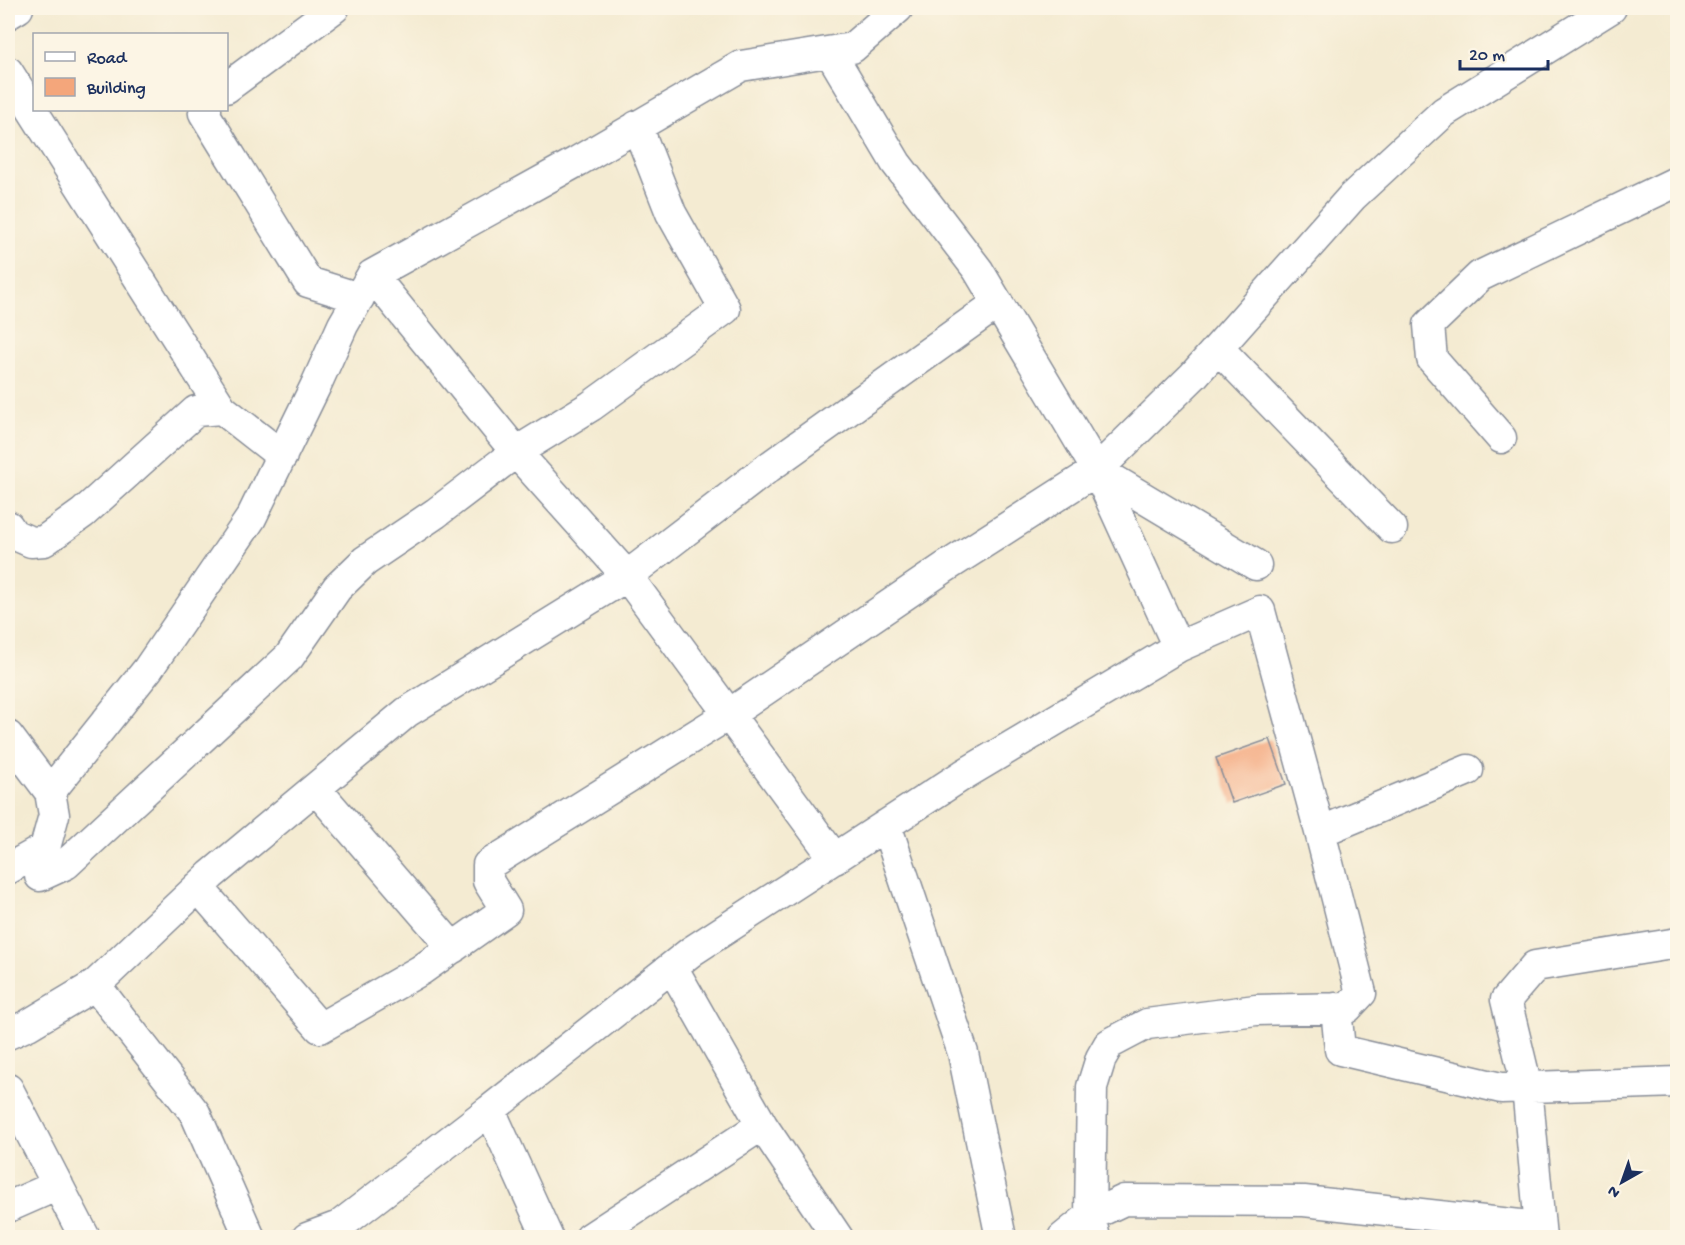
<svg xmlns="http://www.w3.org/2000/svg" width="1685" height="1245" font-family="'Gochi Hand',sans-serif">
<rect width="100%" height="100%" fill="#fcf5e5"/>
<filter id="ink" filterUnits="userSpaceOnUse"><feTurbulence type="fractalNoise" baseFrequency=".0167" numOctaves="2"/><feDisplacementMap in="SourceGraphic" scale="12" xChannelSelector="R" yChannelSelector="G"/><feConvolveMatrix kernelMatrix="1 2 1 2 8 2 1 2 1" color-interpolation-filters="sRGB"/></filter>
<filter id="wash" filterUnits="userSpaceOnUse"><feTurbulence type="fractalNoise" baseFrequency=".008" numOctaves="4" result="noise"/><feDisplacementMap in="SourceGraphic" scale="24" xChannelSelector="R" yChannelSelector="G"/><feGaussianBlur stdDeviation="1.35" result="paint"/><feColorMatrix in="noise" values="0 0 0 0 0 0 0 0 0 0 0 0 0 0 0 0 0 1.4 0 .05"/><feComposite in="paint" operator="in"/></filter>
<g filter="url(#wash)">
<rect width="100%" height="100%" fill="#f4ebd2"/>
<g id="blocks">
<path fill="#f4a67b" d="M1270,739l16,45 -54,19 -16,-45z"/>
</g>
</g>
<g filter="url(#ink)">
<use href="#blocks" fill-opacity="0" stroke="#888d98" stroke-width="1.5"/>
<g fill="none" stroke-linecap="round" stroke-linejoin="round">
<g stroke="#888d98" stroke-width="33">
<path id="minor" d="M8,14l10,-6
M8,72l214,337 60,47
M226,88l108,-80
M206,110l-2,3 104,169 51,16
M372,275l144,177 111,124 208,283
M1218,348l174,180
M1501,438l-69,-79 -3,-34 51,-49 198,-95
M1097,470l159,95
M8,526l5,8 18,8 13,-1 39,-28 113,-102 26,-2
M1178,647l82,-36 60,221 148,-62
M8,736l42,56 98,-123 103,-151 65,-133 27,-60 29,-50 206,-114 163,-95 111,-18 46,-40
M316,789l137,159
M50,792l4,23 -9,33 -5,28 26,-12 223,-207 48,-69 28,-27 71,-48 80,-61 75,-46 134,-97 -54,-96 -34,-87
M886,825l77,228 38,185
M8,869l37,-21
M198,887l122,141 101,-58 85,-60 -18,-29v-16l240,-150 216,-147 153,-98 96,-94 159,-179 92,-85 167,-104
M672,967l90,158 76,113
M95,985l100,128 55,125
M1336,1008l4,42 161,38 177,-6
M8,1034l20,-9 67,-40 116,-110 196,-163 220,-136 142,-109 229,-164
M8,1089l77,149
M8,1207l50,-22
M307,1238l32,-12 151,-116
M548,1238l-58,-128 202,-159 271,-176 215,-128 -81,-177 -119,-200 -82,-107 -66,-111
M590,1238l172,-113
M1063,1238l27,-22 34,-16 180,1 236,26
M1095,1238l-5,-22 2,-129 9,-29 8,-14 38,-20 109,-14 91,-2 14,-15 -41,-161
M1541,1238l-14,-151 -21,-87 29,-34 143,-23"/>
</g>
<use href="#minor" stroke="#fff" stroke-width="30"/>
</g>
</g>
<rect width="1685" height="1245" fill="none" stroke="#fcf5e5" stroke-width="30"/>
<rect x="33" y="33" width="195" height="78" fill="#fcf5e5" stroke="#a2a6af" stroke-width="1.5"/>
<rect x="45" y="52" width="30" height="9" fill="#ffffff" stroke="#a2a6af" stroke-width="1.5"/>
<text x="87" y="63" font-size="18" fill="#1b2f5e">Road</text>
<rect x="45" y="78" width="30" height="18" fill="#f4a67b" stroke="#a2a6af" stroke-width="1.5"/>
<text x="87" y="93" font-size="18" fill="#1b2f5e">Building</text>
<g transform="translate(1622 1182) rotate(220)" stroke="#fcf5e5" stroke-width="4.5" paint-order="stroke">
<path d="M0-4.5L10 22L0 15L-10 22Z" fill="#1b2f5e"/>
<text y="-9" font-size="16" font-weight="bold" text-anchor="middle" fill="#1b2f5e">N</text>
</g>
<path d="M1460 60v9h88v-9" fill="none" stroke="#1b2f5e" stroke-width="3"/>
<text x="1469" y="60" font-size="18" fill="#1b2f5e" stroke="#fcf5e5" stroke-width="4.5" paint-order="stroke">20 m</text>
</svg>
